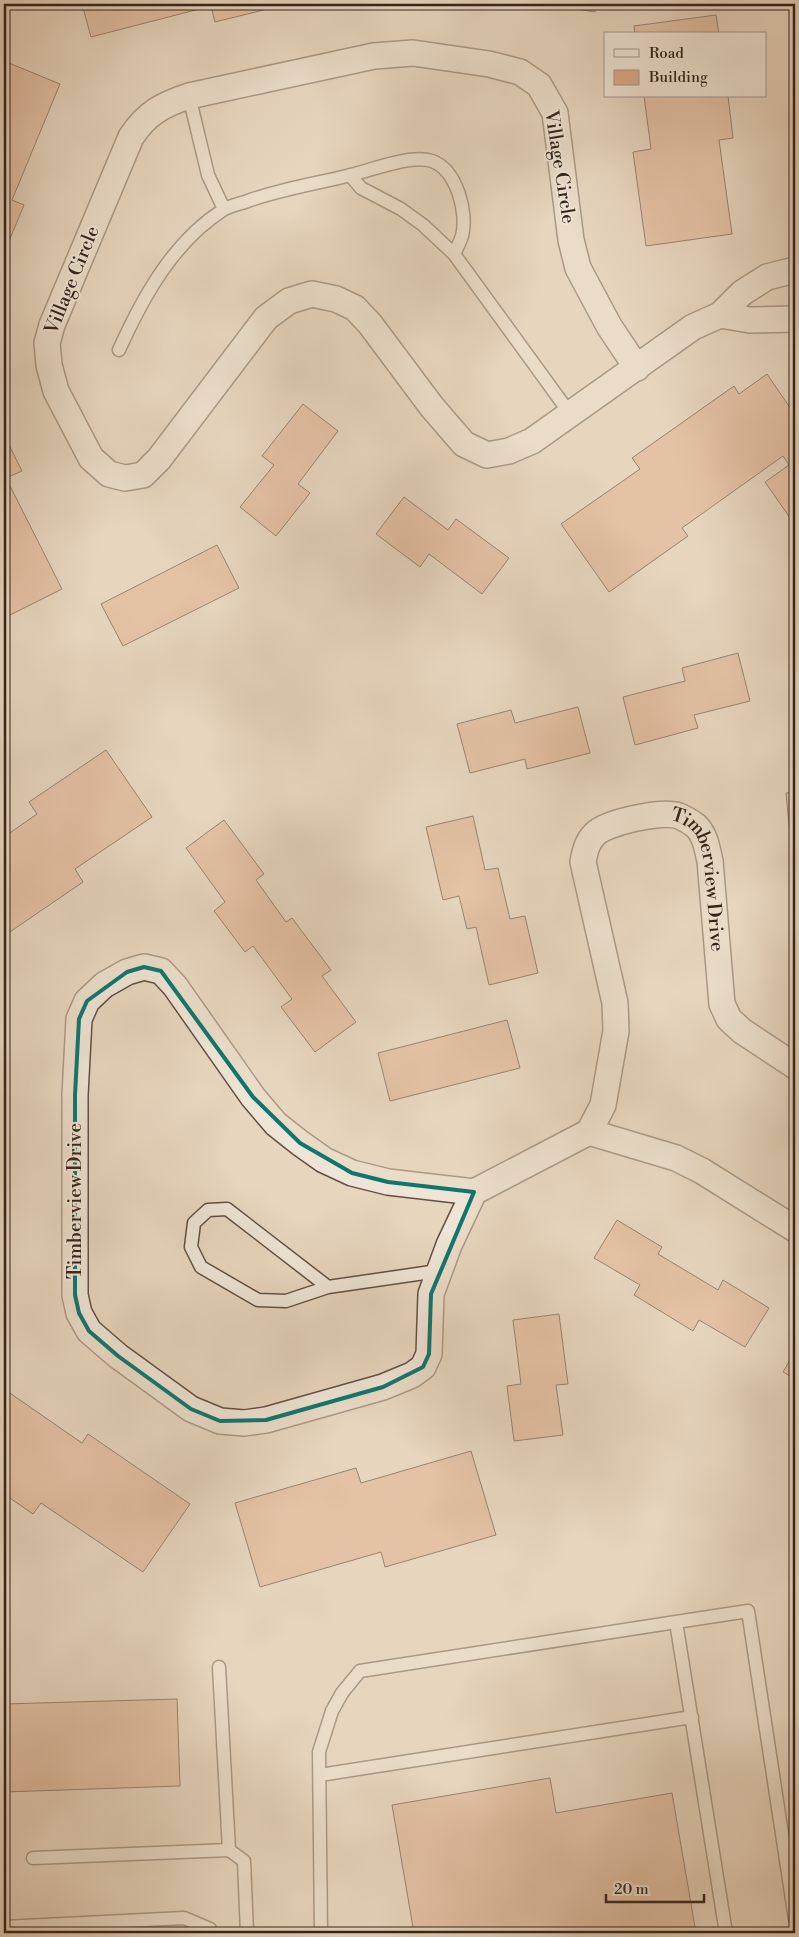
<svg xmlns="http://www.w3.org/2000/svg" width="799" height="1937" font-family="'Libre Bodoni',serif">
<rect width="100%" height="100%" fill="#e7d5be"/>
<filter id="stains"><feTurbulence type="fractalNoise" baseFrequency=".004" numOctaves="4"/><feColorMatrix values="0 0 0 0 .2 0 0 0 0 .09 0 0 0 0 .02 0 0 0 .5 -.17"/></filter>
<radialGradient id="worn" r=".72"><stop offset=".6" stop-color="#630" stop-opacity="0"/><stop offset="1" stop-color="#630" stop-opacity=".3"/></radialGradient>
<path fill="#ddab87" stroke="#35241b" d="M82,4h206l-73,18 -4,-16 -120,31z
M545,4h51l-1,8z
M716,15l3,19h-84l-1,-8z
M4,61l56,23 -48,116 12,5 -20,48z
M644,96h84l5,42 -14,2 13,94 -86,12 -13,-94 18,-3z
M767,374l28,41v110l-30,-43 24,-17 -6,-9 -101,72 6,8 -79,56 -48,-68 79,-55 -8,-11 102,-72 5,8z
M303,404l35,27 -40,53 12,9 -34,43 -36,-29 34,-42 -12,-9z
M4,435l18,36 -16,7 56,111 -58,29z
M404,497l44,33 8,-11 53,39 -27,36 -53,-40 -9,13 -44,-33z
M217,545l22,43 -116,58 -22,-42z
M738,653l12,48 -56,14 4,13 -63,17 -12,-48 62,-16 -3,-13z
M791,697h4v46z
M578,707l12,46 -63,16 -2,-10 -55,14 -13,-49 54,-14 4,13z
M106,750l46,67 -77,52 8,13 -79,54v-99l33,-23 -8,-12z
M795,792v93l-9,-92z
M473,816l12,54 13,-2 12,51 15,-3 13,57 -49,12 -13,-58 -9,2 -8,-33 -16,4 -17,-73z
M224,820l40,54 -8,6 30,42 6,-4 39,52 -9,6 34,46 -41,30 -34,-45 11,-8 -39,-53 -8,6 -31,-41 11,-9 -39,-54z
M4,984h4v115h-4z
M507,1020l13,48 -130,33 -12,-48z
M617,1220l45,27 -4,7 60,36 5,-10 46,28 -24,39 -46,-27 -6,11 -59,-36 6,-10 -46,-27z
M559,1314l9,70 -12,1 7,50 -49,6 -7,-55 14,-2 -8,-64z
M795,1351v28l-12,-7z
M4,1389l78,54 6,-9 102,70 -47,68 -102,-69 -8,11 -29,-20z
M471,1451l25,84 -111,32 -4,-15 -121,35 -25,-84 121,-35 5,15z
M177,1699l3,87 -176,6v-88z
M550,1778l6,35 116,-20 24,140h-282l-22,-128z"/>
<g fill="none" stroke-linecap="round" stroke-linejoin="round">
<g stroke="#625044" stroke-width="15">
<path id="lane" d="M189,96l19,79 16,34
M350,175l11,13 40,21 22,16 31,29 117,161
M119,350c24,-53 54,-108 104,-140 6,-4 15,-6 22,-8 34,-13 70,-18 106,-27 19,-5 38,-12 58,-15 7,-1 17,-1 23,1 25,9 36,52 30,75 -2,6 -5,12 -8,18
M328,1287l-101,-78 -19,1 -14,13 -3,24 10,20 57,33 28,1 42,-14 110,-16
M676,1622l72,-11 47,308
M219,1667l10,183
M320,1775l372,-58
M33,1858l196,-8 15,11 3,72
M4,1927l180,-9 26,11 1,4
M321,1933l-2,-181 13,-41 10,-18 18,-22 316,-49 50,311"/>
</g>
<g stroke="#625044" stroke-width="28">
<g id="street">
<path d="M720,315l30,5 45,-1"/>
<path d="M637,368l-28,-42 -31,-58 -7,-28 -16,-127 -16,-28 -19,-13 -31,-8 -76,-11 -39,3 -185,40c-27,9 -42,17 -58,41l-79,188 -5,18 2,22 7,26 35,67 18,16 16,4 18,-3 16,-16 107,-141 23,-17 23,-7 24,5 19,9 15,16 62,83 32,37 23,11 22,-4 23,-10 161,-114 27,-12 22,-22 25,-16 28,-7"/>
<path d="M589,1132l87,26 26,13 93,58"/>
<path id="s1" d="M474,1192l-25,53 -18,49 -2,60 -6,13 -11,8 -29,12 -117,33 -22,3 -24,-2 -29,-12 -73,-53 -29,-25 -10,-18 -4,-18v-200l4,-76 8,-18 17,-16 23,-13 17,-5 17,4 14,15 78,111 23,27 24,19 24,17 28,13 36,9 86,10 115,-60 14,-27 13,-74 -1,-28 -32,-141c2,-11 4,-20 12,-28 12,-12 68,-24 84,-18 5,2 13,7 17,10 10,10 11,23 14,35l12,143 7,15 13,12 53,35"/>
</g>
</g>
<use href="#lane" stroke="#efe4d5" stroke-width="12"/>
<use href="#street" stroke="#efe4d5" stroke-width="25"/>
</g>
<path d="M0 0H799V1937H0ZM144,967l17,4 92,126 47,46 52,30 36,9 86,10 -43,102 -2,60 -6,13 -40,20 -117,33 -46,1 -29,-12 -73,-53 -29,-25 -10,-18 -4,-18v-200l4,-76 8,-18 40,-29z" fill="#e7d5be" fill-opacity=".55" fill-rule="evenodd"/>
<path fill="none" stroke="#0f766e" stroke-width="4" stroke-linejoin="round" d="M144,967l17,4 92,126 47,46 52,30 36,9 86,10 -43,102 -2,60 -6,13 -40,20 -117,33 -46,1 -29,-12 -73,-53 -29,-25 -10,-18 -4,-18v-200l4,-76 8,-18 40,-29z"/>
<g text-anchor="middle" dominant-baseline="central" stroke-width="4" stroke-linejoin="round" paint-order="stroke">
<g font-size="19" fill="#35241b" stroke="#efe4d5">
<text transform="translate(560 167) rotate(81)">Village Circle</text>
<text transform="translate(72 280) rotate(-68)">Village Circle</text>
<text stroke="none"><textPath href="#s1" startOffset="1981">Timberview Drive</textPath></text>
<text transform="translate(75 1201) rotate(-90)">Timberview Drive</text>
</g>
</g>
<rect width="799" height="1937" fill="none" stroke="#e7d5be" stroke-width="20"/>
<rect x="5" y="5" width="789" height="1927" fill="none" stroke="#35241b" stroke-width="2.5"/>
<rect x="10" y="10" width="779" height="1917" fill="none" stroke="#35241b"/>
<rect x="604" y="32" width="162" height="65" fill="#efe4d5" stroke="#a5978b"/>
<rect x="614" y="49" width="25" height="8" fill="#efe4d5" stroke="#a5978b"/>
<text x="649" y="58" font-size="15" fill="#35241b">Road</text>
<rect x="614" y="70" width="25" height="15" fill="#ddab87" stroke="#a5978b"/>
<text x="649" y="82" font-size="15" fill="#35241b">Building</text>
<path d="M606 1894v8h98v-8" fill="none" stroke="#35241b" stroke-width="2.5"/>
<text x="614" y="1894" font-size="15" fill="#35241b" stroke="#efe4d5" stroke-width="4" paint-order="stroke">20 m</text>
<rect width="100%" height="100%" filter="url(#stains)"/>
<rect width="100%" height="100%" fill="url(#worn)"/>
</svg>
